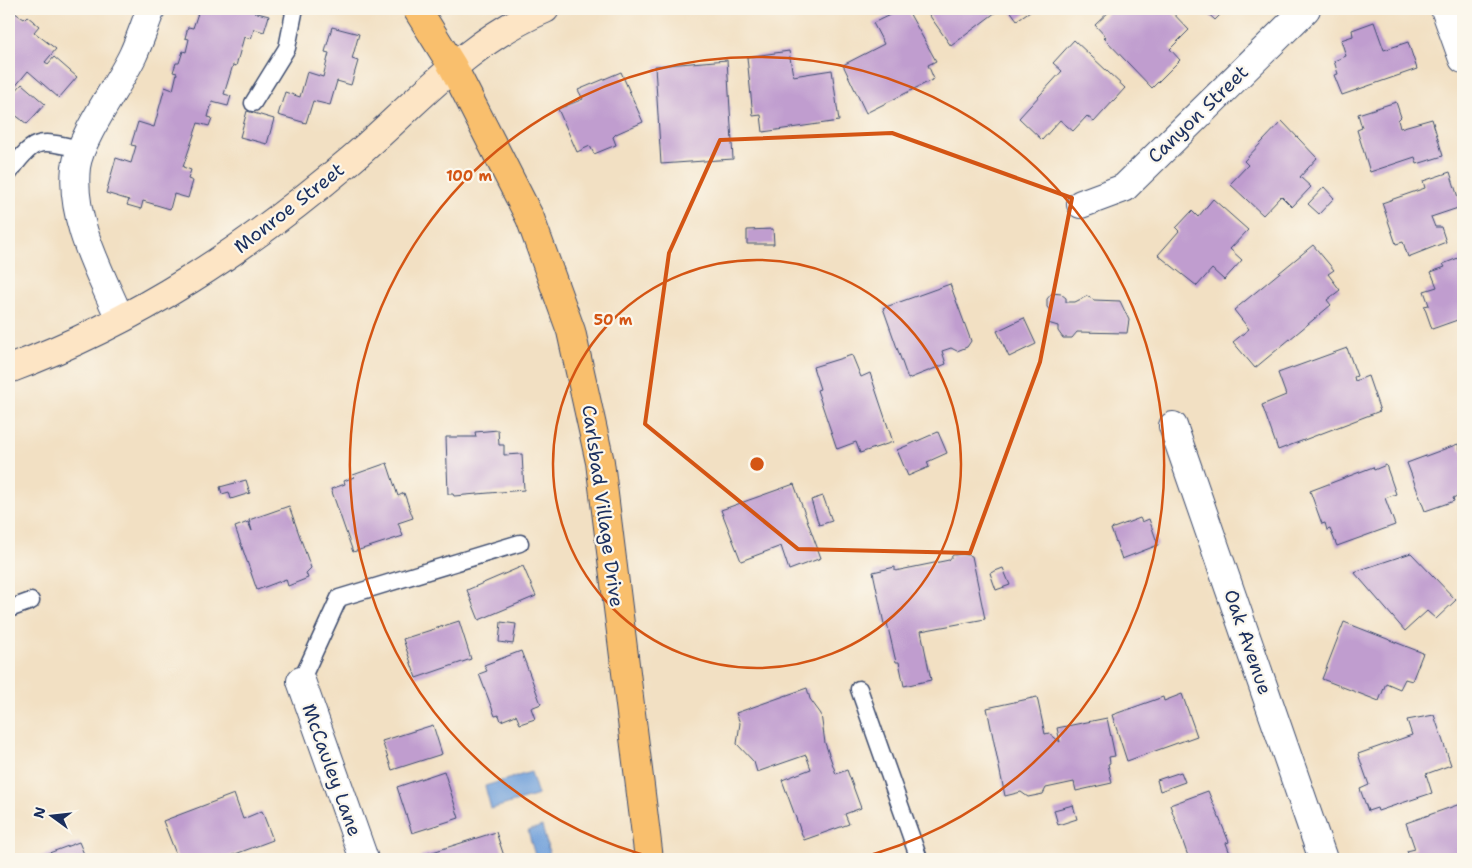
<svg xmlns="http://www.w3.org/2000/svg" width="1472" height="868" font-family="'Shantell Sans',sans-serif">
<rect width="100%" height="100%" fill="#fbf7ec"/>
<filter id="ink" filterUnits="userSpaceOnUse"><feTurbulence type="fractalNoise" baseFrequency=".02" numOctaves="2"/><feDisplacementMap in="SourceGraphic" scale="10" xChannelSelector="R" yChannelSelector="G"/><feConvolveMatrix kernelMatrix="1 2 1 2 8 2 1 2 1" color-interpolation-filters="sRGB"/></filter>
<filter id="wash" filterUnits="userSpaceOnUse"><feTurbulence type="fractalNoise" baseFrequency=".0096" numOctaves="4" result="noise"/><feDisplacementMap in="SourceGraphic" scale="20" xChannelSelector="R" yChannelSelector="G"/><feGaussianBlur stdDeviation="1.12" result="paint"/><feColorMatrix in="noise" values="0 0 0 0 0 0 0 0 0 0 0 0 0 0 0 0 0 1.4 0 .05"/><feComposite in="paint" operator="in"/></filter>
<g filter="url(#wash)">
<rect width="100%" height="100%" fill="#f2e0c3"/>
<path fill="#71a0da" stroke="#46689c" d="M531,772l7,23 -47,14 -6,-23z
M542,826l9,33h-15l-8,-28z"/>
<g id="blocks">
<path fill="#c09dcf" d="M9,9l15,10 3,-3 12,10 -5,6 22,17 -11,13 3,2 6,-7 23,20 -18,21 -31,-27 -19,23z
M185,9h70l-1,3 15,4 -5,16 -10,-3 -3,10 -7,-2 -8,29 -3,-1 -9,29 7,2 -3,10 -16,-4 -4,15 4,1 -3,8 -11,-3 -15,44 8,3 -3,9 5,2 -5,17 -14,-4 -4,15 -27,-8 -2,8 -14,-4 2,-5 -23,-7 10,-35 15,5 5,-17 -5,-1 7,-23 16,5 11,-40 8,3 4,-17 -4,-1 3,-9h3l4,-12 3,1 3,-13 -4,-1 3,-11 5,1 5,-15z
M902,9h5l29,52 -8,4 6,14 -68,34 -23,-48 41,-21 -11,-21z
M925,9h75l-49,37z
M1009,9h24l-16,11z
M1112,9h57l20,21 -19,19 10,11 -28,28 -48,-50 2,-1 -11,-12z
M1203,9h23l-11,11z
M1374,22l10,28 24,-8 9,27 -75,26 -8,-20 4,-1 -4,-13 12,-5 -5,-16 12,-4 -1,-6z
M332,27l27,7 -7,25 6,2 -7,24 -14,-4 -7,24 -17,-4 -7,22 -28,-8 7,-23 15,5 7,-25 16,5 6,-24 -4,-1z
M1074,40l51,48 -31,34 -7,-6 -14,15 -13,-11 -18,20 -23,-22 43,-47 -9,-8z
M789,51l4,25 39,-6 7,51 -76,11 -2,-17 -8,1 -6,-59z
M727,60l6,99 -72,5 -6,-98z
M621,72l22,50 -27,12 -3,3 3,8 -22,9 -4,-8 -13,6 -19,-43 25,-10 -5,-9z
M22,84l23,20 -18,20 -13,-10 -5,6v-26l2,2z
M1396,102l5,15 -3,3 2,8 32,-9 11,37 -26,8 -2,-7 -45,15 -13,-42 5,-2 -4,-14z
M247,111l27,8 -7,25 -27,-7z
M1282,121l35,37 -17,19 11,10 -19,20 -11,-11 -18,19 -33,-31 18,-19 -4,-4z
M1450,172l11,35 -30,10 4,10h6l5,15 -38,15 -5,-15 -7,2 -14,-41 43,-15 -2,-7z
M1324,187l10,11 -15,16 -11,-10z
M1213,199l35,31 -18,19 12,11 -18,20 -12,-11 -15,17 -39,-31 21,-24 -3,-3 16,-17 6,6z
M773,229l1,15h-27v-14z
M1313,245l21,25 -6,4 12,16 -13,10 4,5 -76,63 -22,-26 16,-13 -15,-19z
M1463,256v62l-31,11 -8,-23 5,-1 -5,-14 13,-4 -6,-15 14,-5 -2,-3z
M950,284l21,57 -4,6 -10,4 -6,-3 -9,3 4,13 -38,15 -25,-71z
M1052,293l9,1 5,4v4h9l12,-6 7,4 26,1 9,19 -2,13 -50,-1 -5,6h-9l-5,-7v-5l-10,-3 3,-11 -4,-5v-8z
M1024,318l12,26 -27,13 -12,-26z
M1347,348l10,28 -3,1 1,4 13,-5 12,35 -102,39 -16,-45 24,-10 -8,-22z
M852,355l9,22 9,-4 23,69 -33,11 -4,-11 -19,7 -20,-59 3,-1 -7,-22z
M498,430l1,15h5v10l18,-1 2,36 -70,6 -1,-2h-5l-2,-57h30l-1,-5z
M938,432l9,21 -20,9 2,5 -21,9 -11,-26z
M1458,444l2,6 3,-1v44l-10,5 1,3 -29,10 -18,-48z
M387,463l11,33 6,-3 9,25 -15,5 5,13 -50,16 -22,-63 14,-5 -1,-3 10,-4 -1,-2z
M1386,465l10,29 -11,4 10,27 -58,21 -7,-17 -3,1 -2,-7 -3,1 -12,-33 63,-24 1,3z
M246,480l4,13 -19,6 -2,-7 -7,2 -2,-7z
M794,484l27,74 -32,12 -8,-24 -40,15 -20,-51z
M823,496l9,25 -13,4 -8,-25z
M289,506l22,62 -5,5 2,5 -20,8 -2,-7 -29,11 -22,-63 13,-5 4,9 -3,-11z
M1140,518l2,4 7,-3 9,26 -36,14 -11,-30z
M1411,553l45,47 -20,19 -9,-8 -22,20 -51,-59z
M963,554l9,2 13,63 -64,12 10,49 -27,6 -5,-24h-3l-9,-39 -3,1 -11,-52 22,-5v4l54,-11 4,-5z
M523,566l13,30 -57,24 -12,-30z
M1003,568l7,17 -14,5 -6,-17z
M459,621l12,38 -55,19 -13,-39z
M501,622l15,2 -3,20 -14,-2z
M1344,622l79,31 -11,28 -7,-2 -5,10 -14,-6 -7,18 -57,-22z
M521,651l20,53 -10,4 4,11 -15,5 -4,-9 -15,6 -2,-6 -4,1 -16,-42 8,-3 -3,-6z
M807,688l3,11 11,15 4,29 11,31 11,-4 14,38 -16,6 4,10 -45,16 -22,-60 29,-11 -5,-14 -49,17 -3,-10 -17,-18 3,-21 -4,-10z
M1182,694l15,42 -70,25 -15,-46 51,-18 1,4z
M1037,697l8,37 4,-1 11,9 -3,-14 50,-10 8,38 -6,1 1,6 -2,1 4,19 -36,8 -2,-9 -28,6 -3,6 -15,3 -7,-5 -16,4 -18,-88z
M1434,715l17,50 -25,9 6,19 -54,18 -1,-3 -9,3 -8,-22 9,-4 -11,-31 54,-19 -5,-15z
M433,725l9,29 -50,16 -10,-29z
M444,771l15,47 -47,15 -15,-46z
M1181,772l4,10 -25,9 -3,-11z
M1208,791l21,51 -3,1 6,16h-43l-19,-54z
M234,794l9,25 19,-8 11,29 -51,19h-44l-15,-38z
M1463,803v56h-53l-3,-8 8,-2 -9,-26z
M1073,805l4,14 -19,6 -4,-15z
M496,832l9,27h-83l-2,-3z
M79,842l7,17h-53z"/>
</g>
</g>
<g filter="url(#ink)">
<use href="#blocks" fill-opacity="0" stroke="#3b4a6d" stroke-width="1"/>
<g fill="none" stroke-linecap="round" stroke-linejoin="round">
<g stroke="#3b4a6d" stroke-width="19">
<path id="lane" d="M253,103l34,-55 7,-35 -2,-4
M9,173c27,-38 30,-32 73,-24
M9,609l22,-8
M301,681l38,-83 181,-55
M859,689l60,170"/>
</g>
<g stroke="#3b4a6d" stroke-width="30">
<path id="street" d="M1445,9l18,50
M1081,204l43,-16 182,-179
M120,319c-20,-47 -50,-99 -44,-152 4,-30 43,-82 57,-112 7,-15 12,-31 18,-46
M1173,426l150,433
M301,681l63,178"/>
</g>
<g stroke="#3b4a6d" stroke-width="30">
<path id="secondary" d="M9,369c130,-48 237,-120 343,-210 62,-53 116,-118 193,-150"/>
</g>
<g stroke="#3b4a6d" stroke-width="30">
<path id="primary" d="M417,9l36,58 77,151 41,113 29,131 49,397"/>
</g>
<use href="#lane" stroke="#fff" stroke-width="16"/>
<use href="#street" stroke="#fff" stroke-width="28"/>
<use href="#secondary" stroke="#fde5c5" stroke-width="28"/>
<use href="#primary" stroke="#f9bf6d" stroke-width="28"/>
</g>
</g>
<path fill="none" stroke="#d45514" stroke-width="4" stroke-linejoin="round" d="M892,133l180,65 -32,164 -70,191 -172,-4 -153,-125 24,-171 51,-113z"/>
<g fill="none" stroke="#d45514" stroke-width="2.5">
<circle cx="757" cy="464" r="204"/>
<path d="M659 859A407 407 0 1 1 855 859"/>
</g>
<g text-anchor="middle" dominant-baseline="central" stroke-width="4.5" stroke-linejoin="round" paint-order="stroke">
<g font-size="19" fill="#1b2f5e" stroke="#fbf7ec">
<text transform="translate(1198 114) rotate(-44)">Canyon Street</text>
<text transform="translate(289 208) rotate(-38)">Monroe Street</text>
<text transform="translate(603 506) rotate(82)">Carlsbad Village Drive</text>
<text transform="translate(1248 642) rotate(71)">Oak Avenue</text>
<text transform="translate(332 770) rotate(70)">McCauley Lane</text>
</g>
</g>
<circle cx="757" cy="464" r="8" fill="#d45514" stroke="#fbf7ec" stroke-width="2.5"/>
<g font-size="15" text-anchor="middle" font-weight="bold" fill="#d45514" stroke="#fbf7ec" stroke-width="4.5" stroke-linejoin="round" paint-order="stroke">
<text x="469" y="181">100 m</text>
<text x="613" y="325">50 m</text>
</g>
<rect width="1472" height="868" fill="none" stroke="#fbf7ec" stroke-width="30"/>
<g transform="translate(52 816) rotate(285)" stroke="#fbf7ec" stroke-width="4" paint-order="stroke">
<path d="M0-4L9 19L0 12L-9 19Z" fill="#1b2f5e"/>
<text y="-8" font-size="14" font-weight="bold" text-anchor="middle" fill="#1b2f5e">N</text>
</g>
</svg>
